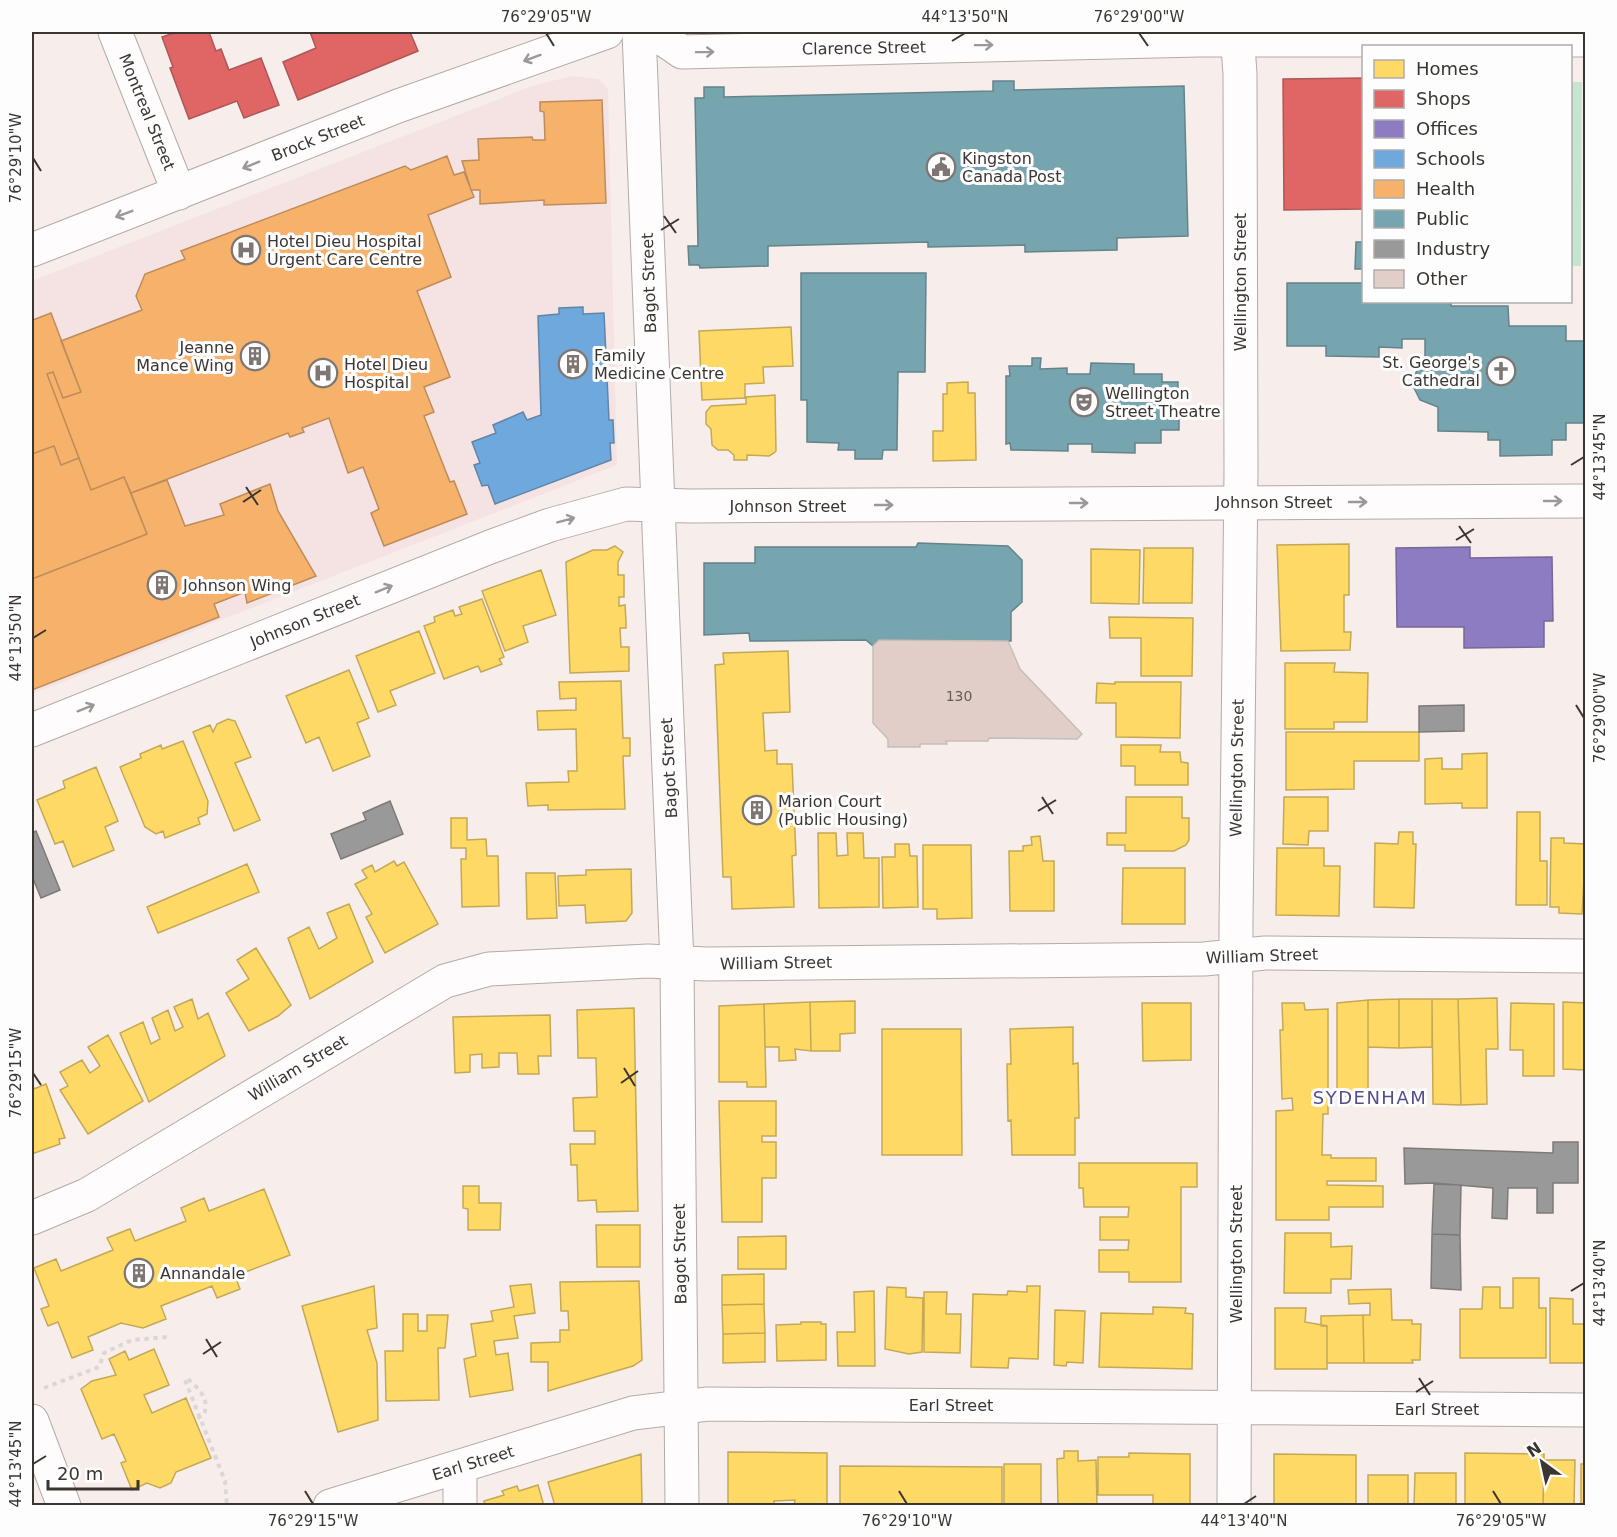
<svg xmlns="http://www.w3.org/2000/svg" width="1617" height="1537" font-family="'DejaVu Sans',sans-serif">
<rect width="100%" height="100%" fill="#f7eeeb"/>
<path fill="#f5e2e2" d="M573,76l26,3 9,10 9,376 -585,229v-413l503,-196z"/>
<path fill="#c7e4d1" d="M1571,82h11l-1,184h-10z"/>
<path fill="#ffd966" stroke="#c4a856" stroke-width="1.5" d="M791,327l2,39 -30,1 1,16 -19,1v14l-43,2 -3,-69z
M968,382v11h7l1,67 -43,1v-30h10v-37h4v-11z
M775,395l1,56 -2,2 -5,3 -22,-1v5h-13v-5l-6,-5h-10l-6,-5 -1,-16 -5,-5v-12l5,-6 35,-2v-7z
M1349,544v51h-5v37h7l-1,18 -69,1 -4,-106z
M615,546l8,6 -5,10v13h6v22h-5v9l6,-1 1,16v7h-6l1,19h8v24l-59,2 -4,-111 27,-12h14z
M1144,548h49l-1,55h-49z
M1091,549l49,1 -1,54 -48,-1z
M541,570l15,45 -33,11 5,16 -23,9 -23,-60z
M482,599l22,58 -5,2 3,5 -21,8 -3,-6 -34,13 -20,-53 11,-4 -1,-5 19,-7 2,6 7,-2 -3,-7z
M1109,617l84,1 -1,58h-51v-38h-31z
M419,631l16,42 -45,18 6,14 -18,7 -22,-56z
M788,651l2,61 -27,1 2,38 12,-1v14h15l4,91 -4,1 2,51 -62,2 -1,-32h-8l-8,-212 9,-1 -1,-11z
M1285,663h50l-1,9 34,1 -1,49h-33v7h-49z
M349,670l20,48 -12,5 13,33 -37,15 -14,-34 -13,6 -20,-47z
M621,681l2,57h7v18h-7l2,53 -77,1v-5l-20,1 -2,-23 43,-1 -1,-11h9l-1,-42 -38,1 -1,-19 39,-1v-12l-16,1 -1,-17z
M1115,682h66l-1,56 -64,-1v-34h-20l1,-20 18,1z
M228,719l7,2 16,36 -16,6 25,57 -26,11 -41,-99 17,-7 3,7 4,-8z
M1286,732h133v29h-65v28l-68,1z
M183,741l25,60 -1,13 -9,4 2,6 -35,14 -2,-7 -7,3 -11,-7 -25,-60 21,-9 -1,-4 21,-9 1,4z
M1121,745h40l-1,7h20l1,10 7,1v22h-53v-19h-14z
M1487,753v55h-25v-5l-37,1v-45l17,-1v11h20v-15z
M96,767l22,54 -13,6 9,23 -41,17 -10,-26 -8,3 -18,-44 28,-12 -2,-7z
M1126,797h56v21h7v22l-3,5 -12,6h-49v-6h-18v-12h19z
M1284,797h44v34h-19l-1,14 -25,-1z
M1517,812h23v49h7v44h-31z
M451,818h16v22l19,-1 1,17h11l1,50 -37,1 -1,-48h5v-11h-15z
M1399,832h14v12h3l-2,64 -40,-1 1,-64 23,1z
M818,833h18l1,23 11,-1 -1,-22h16l1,25h15v49l-60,1z
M1040,836l3,25h11v50h-44l-1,-60h14v-5l9,-1 -1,-8z
M1551,838h13v5l22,1 -4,70 -23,-1v-6h-9z
M895,844h14l1,12h7l1,51 -35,1 -1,-51h13z
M923,845h48l1,73 -35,1v-10h-14z
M1277,848h47v18h16l-1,50 -63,-1z
M394,861l3,5 7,-4 34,62 -53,29 -19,-36 6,-3 -17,-30 12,-6 -5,-8 10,-5 3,7z
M247,864l12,28 -101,41 -11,-26z
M1123,868h62v56h-63z
M631,869l1,44 -6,8 -40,2 -1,-18 -26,1 -1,-30 28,-1v-5z
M526,873h29l2,45 -30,1z
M349,904l24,58 -63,37 -22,-61 21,-11 10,22 18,-11 -10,-25z
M256,948l35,57 -13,11 -29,15 -23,-38 23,-14 -12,-19z
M1497,998l1,51h-12l1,55 -26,1 -3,-106z
M192,999l6,20 10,-6 17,43 -76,46 -29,-69 23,-11 8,22 9,-5 -8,-21 16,-8 7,21 8,-4 -9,-20z
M1399,999h33v48l-33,1z
M1399,999v49l-31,-1v-47z
M1432,999h26l3,106 -28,-1z
M1368,1000v96h-31v-93z
M855,1001v32l-15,1v17h-29l-1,-49z
M810,1002l1,49 -16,-2 1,11 -17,1v-14h-14l-1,-43z
M1563,1002l23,1v67l-23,-1z
M1142,1003h49v57l-48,1z
M1282,1003h22l1,7 23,-1v105h-5l-1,41h9v3h45v23h-49v4l56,1v21h-54v13h-53v-109l17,-1 -1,-12 -10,1 -2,-69h3z
M1511,1003l43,1v72h-31v-26h-13z
M764,1004l2,83h-19v-5h-28v-76z
M634,1008l4,203 -41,1 -1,-12 -18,1 -1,-36h-6l-1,-21h25v-13h-21l-1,-33 24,-1 -1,-39h-18l-1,-48z
M550,1015l1,41h-13l1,18h-21l-1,-21h-18v14l-17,1v-14l-12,1v17l-15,1 -2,-56z
M1073,1027v37l5,-1 1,55h-4v37h-63l-1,-35 -3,1 -1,-57h4l-1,-35z
M882,1029h79l1,126h-80z
M108,1035l35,66 -55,33 -28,-44 8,-4 -8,-14 22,-12 8,13 10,-7 -12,-19z
M32,1081l2,8 12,-5 19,54 -6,1 1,5 -28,10z
M719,1101h57v35h-14v6h14v36h-14v44h-40z
M1079,1163h118v24h-16v95h-52v-10h-30v-22h29l1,-10h-29v-23h28l1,-10h-45l-1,-19h-4z
M463,1186h16v17h22l-1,27h-32v-21l-5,-1z
M264,1189l26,66 -55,21 5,13 -23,9 -5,-12 -51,20 5,13 -23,9 -22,-5 -33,14 5,13 -21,8 -14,-36 -10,4 -7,-17 8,-3 -15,-38 22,-9 5,12 52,-21 -6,-12 20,-8 3,-1 5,12 51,-20 -5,-13 23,-10 5,13z
M596,1225h44v42h-43z
M1285,1233h46v14l21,-1 -1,33h-20v14h-47z
M786,1236v33h-48v-32z
M764,1274v30l-42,1v-30z
M1513,1278h26v30h7v50h-86v-49h22l1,-22h17v21h13z
M639,1281l3,79 -9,6 -85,25v-29h-17v-19l29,-1v-12h9l-1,-19h-7l-1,-29z
M531,1284l4,29 -21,3 4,22 -24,3 2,14 12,-2 5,37 -43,7 -6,-38 12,-3 -5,-32 22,-3 -2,-10 23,-4 -4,-21z
M374,1286l3,42 -10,2 10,33 1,57 -40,12 -36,-126z
M1027,1286h13l-2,73 -29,-1 -1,10 -37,-1 2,-73 34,1 1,-4 19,1z
M887,1287l19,1v9l17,1 -1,54 -13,2 -24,-5z
M1391,1289l1,31h20v4h9l-1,36h-8l1,3h-49l-1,-48h7v-12l-21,1 -1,-14z
M874,1291l1,75h-37l-1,-34h18l-1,-40z
M924,1292h23l-1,22h15l-1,39 -36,-1z
M1550,1298l23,1v25h11v39h-34z
M764,1304l1,29 -42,1 -1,-29z
M1153,1307l33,1 -1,5 8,1 -1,55 -93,-2 2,-54 52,1z
M1275,1308h31l-1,14 22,4v43h-52z
M1055,1310l30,1 -2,52 -16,-1 -1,4 -12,-1z
M403,1314h15v17h9v-16h21l-3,33h-7l1,52 -53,1 -1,-50h18z
M1363,1315l1,48h-37v-37h-6v-10z
M801,1322h20v2h5v36l-49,1 -1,-36 25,-1z
M765,1333v29l-42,1v-29z
M154,1349l15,36 -25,10 8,18 34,-15 25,60 -35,14 -5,11 -11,5 -13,-5 -15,7 -11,-27 5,-2 -12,-27 -12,5 -21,-50 11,-8 24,-6 -7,-16 16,-8 4,9z
M1064,1451h14v10l18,-1 1,46h-39l-1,-47 7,-1z
M728,1452l99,1v53h-33l1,-6 -21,1v5h-46z
M1129,1453l61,1v52h-37v-11h-55v-38h31z
M1465,1453l79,1 -1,52h-78z
M641,1454l1,52h-87l-7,-24z
M1274,1454l82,1v51h-82z
M1544,1460h31l-1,44 -31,2z
M1004,1464h37v42h-37z
M1581,1464h5v42h-5z
M840,1466l162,1v39h-162z
M1415,1473h41v33h-42z
M1368,1475h40v31h-40z
M538,1485l6,21h-59l-1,-5 20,-6 -2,-4 15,-5 2,5z"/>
<path fill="#e06666" stroke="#ae5756" stroke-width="1.5" d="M177,32h32l7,19 5,-2 8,21 32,-12 18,47 -35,13 -7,-17 -48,18 -19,-51 3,-1 -11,-30z
M310,32h100l8,19 -120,49 -15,-38 33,-14z
M1364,78v131l-80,1 -1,-131z"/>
<path fill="#8e7cc3" stroke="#756798" stroke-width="1.5" d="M1470,547v11l82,-1 1,64h-9v26l-80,1v-21h-67l-1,-79z"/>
<path fill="#6fa8dc" stroke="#5f86a9" stroke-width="1.5" d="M583,307v7l21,-1 5,107h4l1,23h-4l1,17 -116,44 -7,-19 -6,1 -8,-21 6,-2 -8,-21 24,-9 -3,-8 30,-13 4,8 14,-5 -3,-99 21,-2v-6z"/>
<path fill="#f6b26b" stroke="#be8c5a" stroke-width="1.5" d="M602,100l4,103 -62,2v-5l-64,4v-14h-9l-9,-29 17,-1 -1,-21 54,-2 1,3h12l-1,-28 -4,-1v-9z
M447,156l7,19 10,-3 10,25 -46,18 23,62 -34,14 33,86 -26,10 10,25 -10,4 26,66 4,-1 13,33 -83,32 -13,-33 8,-4 -16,-42 -15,6 -19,-55 -27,10 2,4 -14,5 -2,-4 -157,60 -7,-16 -33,13 -44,-116 6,-2 10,26 18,-6 -20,-51 81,-31 -6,-14 9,-22 40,-15 -4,-8 224,-85 6,4z
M51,313l30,79 -18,6 -10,-26 -6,2 32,84 -18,7 -7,-19 -22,8v-138l1,4z
M54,446l7,19 18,-7 12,32 33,-13 23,57 -115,45v-125z
M167,480l18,46 39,-11 -4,-11 50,-20 8,27 38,65 -69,27 -2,-11 -31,12 5,13 -187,73v-111l115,-45 -16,-41z"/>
<path fill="#76a5af" stroke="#64838a" stroke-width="1.5" d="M993,81h21v9l170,-4 4,150 -71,2v12l-50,1 -42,1v-7l-97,2v-5l-160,4v20l-68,2 -1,-3h-10l-1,-19h10l-3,-148h9v-11h20v10l269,-6z
M1356,242h8v27h-9z
M801,273h125l-1,99h-27l-1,78h-14l-1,9h-27v-9h-17l1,-7 -32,-1v-42h-6z
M1287,283h77v19h87v4h57l1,20h57v15h20v82h-20v17h-14v15l-52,1v-16h-12v-8l-50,-1v-24l-18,-7 -8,-16 6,-17 7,-6v-22h-23v9l-23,-1v10l-53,-1v-10h-39z
M1032,358h9l-1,11 27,-1v6h23l1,-11 43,1v10h28v8h16v10h-16v20l17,1v17h-18v13h-26v10l-43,-1v-8h-24v7l-57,-1 -1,-7 -4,1v-68h4l-1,-10h23z
M918,543l90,3 14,14v42l-11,10v29l-132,-1 -6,6 -7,-6 -116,1 -1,-8 -45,2v-72h51v-16h161z"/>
<path fill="#999" stroke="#7d7b7a" stroke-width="1.5" d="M1464,705v26l-45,1v-26z
M390,801l13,33 -62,25 -10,-25 35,-14 -3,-7z
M36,831l24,59 -19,8 -9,-22v-43z
M1553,1142h25v41h-25v30h-16v-25h-29l-1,31 -15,-1 1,-30 -59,-5 -29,1 -1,-36 149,5z
M1434,1184l27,1 -1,50 -28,-1z
M1432,1234l28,1 1,55 -30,-2z"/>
<path fill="#e2cec8" stroke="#c5bebc" stroke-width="1.5" d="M879,640l129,1 12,28 62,65 -5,5 -88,-1 -1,3h-42l1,3h-27v3h-32v-8l-15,-16v-77z"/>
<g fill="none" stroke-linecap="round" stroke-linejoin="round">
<g stroke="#b2aba9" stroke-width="35">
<path id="minor" d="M639,32l19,473
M653,32l29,20 517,-12h387
M32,1218l55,-23 358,-214 44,-12 159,-8 58,3 498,-5 61,-6 321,3
M32,1421l32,85
M460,1467v39
M330,1506l303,-93 75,-9 878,6
M1234,1506l2,-583 5,-451 -1,-398 -3,-42"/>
</g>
<g stroke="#b2aba9" stroke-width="35">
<path id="major" d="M115,32l64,161
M32,250l366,-144 209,-74
M658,505l19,458 5,543
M32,730l458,-183 60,-22 76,-21 63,2 897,-5"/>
</g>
<path stroke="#dad8d7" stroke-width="4" stroke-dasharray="4.5 4.5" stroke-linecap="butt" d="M188,1379c11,10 22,20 16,35l-9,6
M185,1380l40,101 2,25
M44,1388l55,-21 5,-14 28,-13 35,-3"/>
<use href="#minor" stroke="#fefcfc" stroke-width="33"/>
<use href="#major" stroke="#fefcfc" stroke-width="33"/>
</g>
<defs><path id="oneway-shaft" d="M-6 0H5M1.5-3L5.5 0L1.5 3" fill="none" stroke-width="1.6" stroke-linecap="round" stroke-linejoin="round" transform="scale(1.5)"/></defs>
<g stroke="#9c9897">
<use href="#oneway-shaft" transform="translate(984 45) rotate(-1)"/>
<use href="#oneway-shaft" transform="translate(705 52) rotate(-1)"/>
<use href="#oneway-shaft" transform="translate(532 58) rotate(160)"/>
<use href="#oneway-shaft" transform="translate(251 165) rotate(158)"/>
<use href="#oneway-shaft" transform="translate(124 214) rotate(159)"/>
<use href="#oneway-shaft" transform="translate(1553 501)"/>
<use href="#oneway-shaft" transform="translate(1358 502)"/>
<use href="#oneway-shaft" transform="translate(1079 503)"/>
<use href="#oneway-shaft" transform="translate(884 505)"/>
<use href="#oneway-shaft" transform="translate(566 520) rotate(-15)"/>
<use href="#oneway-shaft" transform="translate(384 589) rotate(-22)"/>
<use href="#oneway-shaft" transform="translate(86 708) rotate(-22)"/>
</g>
<path fill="none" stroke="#3b3532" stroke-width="2" d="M546,33l8,13M1139,33l9,13M952,41l13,-8M33,158l8,13M664,216l12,17M661,230l18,-11M1571,465l13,-8M246,487l12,18M243,502l18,-12M1459,526l12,17M1456,540l18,-11M33,638l13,-8M1576,705l8,13M1042,797l11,17M1038,811l18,-11M624,1068l11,18M33,1073l8,12M621,1083l17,-12M1571,1291l13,-8M206,1339l11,18M203,1354l18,-12M1419,1378l11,17M1416,1392l17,-11M33,1464l13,-8M305,1491l8,13M899,1491l8,13M1493,1491l8,13M1244,1504l12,-8"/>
<defs>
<g id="civic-ring" transform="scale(1.5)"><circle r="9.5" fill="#fdfdfd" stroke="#7d7673" stroke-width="1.5"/><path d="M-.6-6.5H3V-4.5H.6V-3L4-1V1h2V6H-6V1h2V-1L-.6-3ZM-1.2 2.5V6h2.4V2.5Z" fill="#7d7673"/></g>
<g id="hospital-ring" transform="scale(1.5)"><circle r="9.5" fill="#fdfdfd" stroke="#7d7673" stroke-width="1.5"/><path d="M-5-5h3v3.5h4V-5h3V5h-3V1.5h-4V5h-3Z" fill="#7d7673"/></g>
<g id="building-ring" transform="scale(1.5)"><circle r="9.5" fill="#fdfdfd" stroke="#7d7673" stroke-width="1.5"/><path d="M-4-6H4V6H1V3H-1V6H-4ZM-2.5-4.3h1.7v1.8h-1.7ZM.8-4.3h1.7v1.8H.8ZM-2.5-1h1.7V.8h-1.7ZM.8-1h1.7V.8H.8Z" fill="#7d7673"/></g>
<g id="church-ring" transform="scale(1.5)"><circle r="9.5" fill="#fdfdfd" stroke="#7d7673" stroke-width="1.5"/><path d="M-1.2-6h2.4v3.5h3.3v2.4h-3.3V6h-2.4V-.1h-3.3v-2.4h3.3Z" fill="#7d7673"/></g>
<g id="theatre-ring" transform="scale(1.5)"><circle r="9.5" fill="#fdfdfd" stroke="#7d7673" stroke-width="1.5"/><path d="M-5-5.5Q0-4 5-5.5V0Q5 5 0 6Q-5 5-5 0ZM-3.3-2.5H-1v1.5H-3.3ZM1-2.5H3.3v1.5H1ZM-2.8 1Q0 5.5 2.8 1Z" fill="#7d7673"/></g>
</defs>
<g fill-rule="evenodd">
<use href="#civic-ring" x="941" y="167"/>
<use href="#hospital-ring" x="246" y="250"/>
<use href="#building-ring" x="255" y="356"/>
<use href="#building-ring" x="573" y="364"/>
<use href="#church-ring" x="1501" y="371"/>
<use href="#hospital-ring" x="323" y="373"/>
<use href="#theatre-ring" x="1084" y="402"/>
<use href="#building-ring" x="162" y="585"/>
<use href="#building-ring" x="757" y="810"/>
<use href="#building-ring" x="139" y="1273"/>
</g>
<g text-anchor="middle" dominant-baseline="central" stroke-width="6" stroke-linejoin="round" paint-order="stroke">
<g font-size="14" fill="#655b58">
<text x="959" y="696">130</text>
</g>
<g font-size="16" fill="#3b3532" stroke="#fdfdfd">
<text transform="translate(864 48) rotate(-1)">Clarence Street</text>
<text transform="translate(147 112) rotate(68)">Montreal Street</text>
<text transform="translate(318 138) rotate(-22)">Brock Street</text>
<text transform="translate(1240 282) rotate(-90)">Wellington Street</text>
<text transform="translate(649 283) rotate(-92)">Bagot Street</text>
<text x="1274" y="502">Johnson Street</text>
<text x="788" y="506">Johnson Street</text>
<text transform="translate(305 621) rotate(-22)">Johnson Street</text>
<text transform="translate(669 768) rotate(-93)">Bagot Street</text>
<text transform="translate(1237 768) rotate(-89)">Wellington Street</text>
<text transform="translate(1262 956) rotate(-2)">William Street</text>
<text transform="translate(776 963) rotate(-1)">William Street</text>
<text transform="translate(298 1068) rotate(-31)">William Street</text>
<text transform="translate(680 1254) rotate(-91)">Bagot Street</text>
<text transform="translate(1236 1254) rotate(-90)">Wellington Street</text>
<text x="951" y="1405">Earl Street</text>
<text x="1437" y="1409">Earl Street</text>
<text transform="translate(473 1463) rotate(-17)">Earl Street</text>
</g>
<g font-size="16" fill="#3b3532" stroke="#fdfdfd" text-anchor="start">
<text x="962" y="158">Kingston<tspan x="962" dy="18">Canada Post</tspan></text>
<text x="267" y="241">Hotel Dieu Hospital<tspan x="267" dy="18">Urgent Care Centre</tspan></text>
<text x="234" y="347" text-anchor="end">Jeanne<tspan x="234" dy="18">Mance Wing</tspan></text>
<text x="594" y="355">Family<tspan x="594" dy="18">Medicine Centre</tspan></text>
<text x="1480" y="362" text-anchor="end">St. George's<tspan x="1480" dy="18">Cathedral</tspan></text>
<text x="344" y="364">Hotel Dieu<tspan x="344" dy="18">Hospital</tspan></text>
<text x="1105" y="393">Wellington<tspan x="1105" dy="18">Street Theatre</tspan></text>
<text x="183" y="585">Johnson Wing</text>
<text x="778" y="801">Marion Court<tspan x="778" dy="18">(Public Housing)</tspan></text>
<text x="160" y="1273">Annandale</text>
</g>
<g font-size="18" letter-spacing="1.5" fill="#544e8d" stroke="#fdfdfd">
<text x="1370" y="1097">SYDENHAM</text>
</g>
</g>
<rect width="1617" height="1537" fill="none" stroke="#fdfdfd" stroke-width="66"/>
<rect x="1362" y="45" width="210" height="258" fill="#fdfdfd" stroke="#afadac" stroke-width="1.5"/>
<rect x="1374" y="60" width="30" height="18" fill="#ffd966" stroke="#afadac" stroke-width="1.5"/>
<text x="1416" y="75" font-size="18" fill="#3b3532">Homes</text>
<rect x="1374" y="90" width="30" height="18" fill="#e06666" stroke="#afadac" stroke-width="1.5"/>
<text x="1416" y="105" font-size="18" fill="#3b3532">Shops</text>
<rect x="1374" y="120" width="30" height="18" fill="#8e7cc3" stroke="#afadac" stroke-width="1.5"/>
<text x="1416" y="135" font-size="18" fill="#3b3532">Offices</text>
<rect x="1374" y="150" width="30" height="18" fill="#6fa8dc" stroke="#afadac" stroke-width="1.5"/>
<text x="1416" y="165" font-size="18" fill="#3b3532">Schools</text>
<rect x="1374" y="180" width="30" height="18" fill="#f6b26b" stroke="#afadac" stroke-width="1.5"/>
<text x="1416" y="195" font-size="18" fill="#3b3532">Health</text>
<rect x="1374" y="210" width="30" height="18" fill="#76a5af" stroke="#afadac" stroke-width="1.5"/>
<text x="1416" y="225" font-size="18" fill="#3b3532">Public</text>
<rect x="1374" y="240" width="30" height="18" fill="#999999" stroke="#afadac" stroke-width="1.5"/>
<text x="1416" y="255" font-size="18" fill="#3b3532">Industry</text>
<rect x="1374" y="270" width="30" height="18" fill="#e2cec8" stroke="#afadac" stroke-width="1.5"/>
<text x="1416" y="285" font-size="18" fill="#3b3532">Other</text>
<g transform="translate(1542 1462) rotate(327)" stroke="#fdfdfd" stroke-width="4.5" paint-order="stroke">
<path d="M0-4.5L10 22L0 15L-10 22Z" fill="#3b3532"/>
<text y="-9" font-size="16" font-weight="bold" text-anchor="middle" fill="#3b3532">N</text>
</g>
<path d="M48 1480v9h90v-9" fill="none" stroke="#3b3532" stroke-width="3"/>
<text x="57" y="1480" font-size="18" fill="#3b3532" stroke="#fdfdfd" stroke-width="4.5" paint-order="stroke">20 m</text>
<rect x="33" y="33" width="1551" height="1471" fill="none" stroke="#3b3532" stroke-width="2"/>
<g font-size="15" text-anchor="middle" fill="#3b3532">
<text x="546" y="22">76°29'05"W</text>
<text x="965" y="22">44°13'50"N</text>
<text x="1139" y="22">76°29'00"W</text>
<text transform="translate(16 158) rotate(-90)" y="5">76°29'10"W</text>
<text transform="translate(1600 457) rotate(-90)" y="5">44°13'45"N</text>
<text transform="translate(16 638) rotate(-90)" y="5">44°13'50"N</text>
<text transform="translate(1600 718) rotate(-90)" y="5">76°29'00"W</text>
<text transform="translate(16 1073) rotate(-90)" y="5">76°29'15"W</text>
<text transform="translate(1600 1283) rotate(-90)" y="5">44°13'40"N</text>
<text transform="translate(16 1464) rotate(-90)" y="5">44°13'45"N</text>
<text x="313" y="1526">76°29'15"W</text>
<text x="907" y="1526">76°29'10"W</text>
<text x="1244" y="1526">44°13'40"N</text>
<text x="1501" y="1526">76°29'05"W</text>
</g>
</svg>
